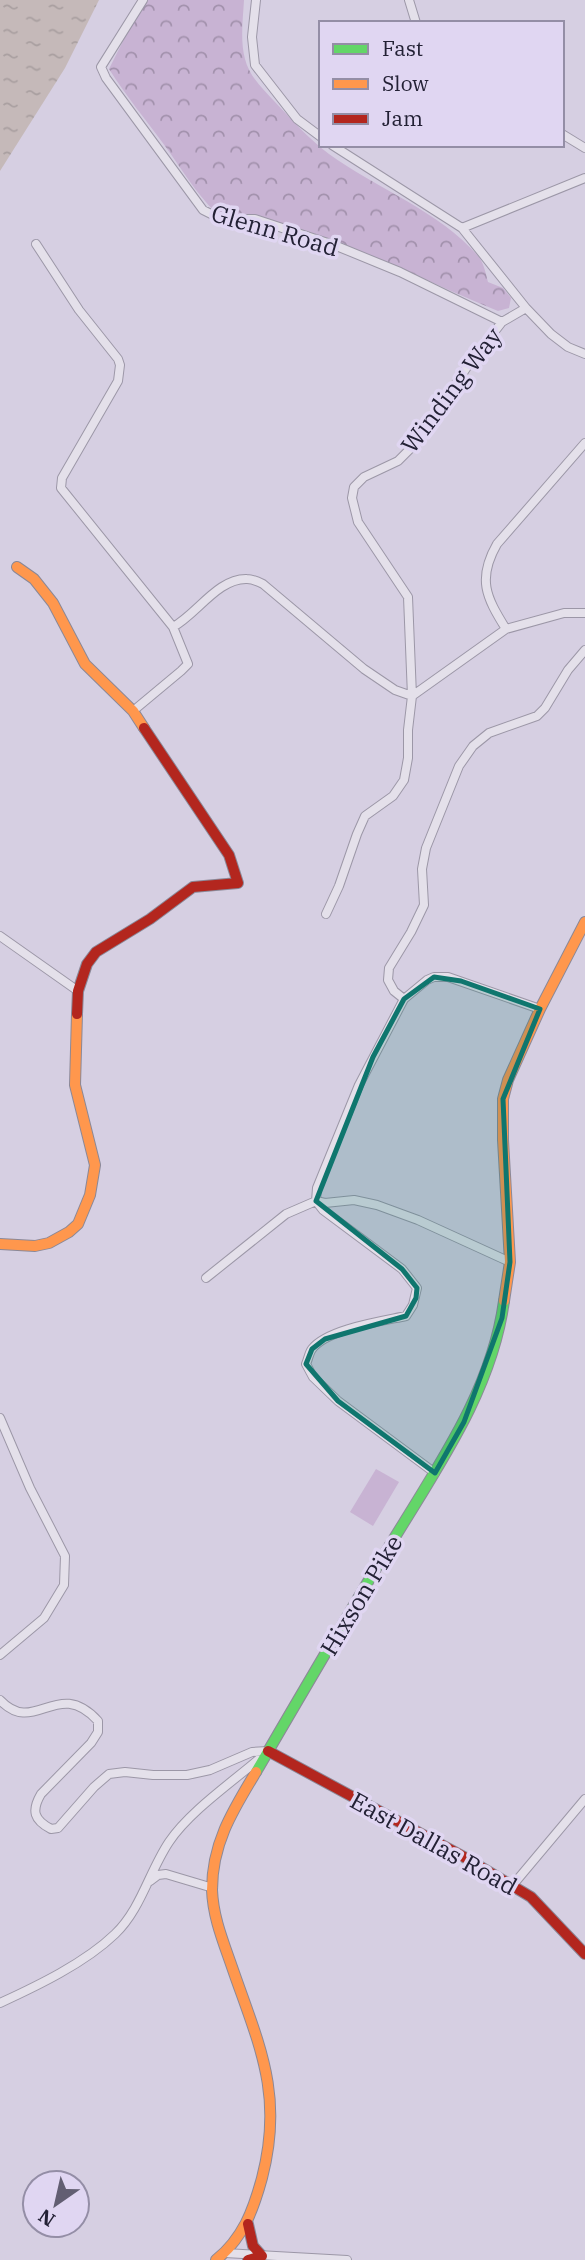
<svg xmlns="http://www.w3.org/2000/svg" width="585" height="2260" font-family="'IBM Plex Serif',serif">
<defs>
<pattern id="forest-crowns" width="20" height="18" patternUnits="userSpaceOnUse" patternTransform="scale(1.75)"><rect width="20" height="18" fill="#c8b3d3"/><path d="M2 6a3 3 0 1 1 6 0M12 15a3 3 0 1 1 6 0" fill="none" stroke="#a291ac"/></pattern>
<pattern id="water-ripples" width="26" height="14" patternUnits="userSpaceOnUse" patternTransform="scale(1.75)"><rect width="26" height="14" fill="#c5b9b9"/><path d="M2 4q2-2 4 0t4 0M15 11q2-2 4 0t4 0" fill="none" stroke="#a99fa0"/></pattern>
</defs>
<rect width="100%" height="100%" fill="#d6cfe2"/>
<path fill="url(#forest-crowns)" d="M148,0h96c-1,19 -4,40 1,59 4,17 18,30 30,43 17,18 34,37 54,52 47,34 112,58 150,103 5,7 7,17 9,25l15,6 8,10 -2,10 -11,3c-92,-37 -183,-91 -283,-99 -20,-20 -34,-44 -50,-66 -19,-26 -39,-50 -56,-77l21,-42z"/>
<path fill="#c8b3d3" d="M376,1469l23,13 -26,44 -23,-14z"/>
<path fill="url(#water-ripples)" d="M0,0h99l-34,68 -65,103z"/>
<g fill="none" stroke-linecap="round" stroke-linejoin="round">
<g stroke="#9c97a7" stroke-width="10">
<path id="street" d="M143,0l-42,67 5,11 97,132 18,9h34l79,26 66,27 102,50
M256,0l-4,37 3,28 42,54 24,18
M409,0l7,23
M562,134l23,14
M332,145l130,83 64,80 25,26 17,13 17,7
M462,228l123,-50
M36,244l43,66 39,49 2,6 -2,16 -56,97 -1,10 112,139 15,37 -7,7 -48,40
M173,627c24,-13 45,-49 74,-48 5,0 12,3 16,5l101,85 31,21 17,6
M506,629c-20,-32 -29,-50 -9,-85l88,-101
M412,696l94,-67 58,-16h21
M326,914l13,-28 18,-52 8,-18 28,-20 11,-16 4,-22v-28l4,-34 -4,-99 -50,-75 -6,-24 2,-11 10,-10 34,-16 18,-18 53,-79 33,-42 24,-14
M0,936l78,55
M404,999l-10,-8 -6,-11 1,-12 22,-36 13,-27 -2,-36 4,-21 33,-82 14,-20 16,-13 48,-17 8,-8 23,-38 17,-20
M206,1278l80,-64 30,-13 9,2 29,-3 23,5 41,15 92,42
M0,1418l30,70 35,68 -1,29 -20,33 -44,37
M435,1473l-97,-72 -25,-24 -7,-13c2,-4 3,-11 6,-15 15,-20 71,-28 94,-33l7,-11 4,-17 -15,-19 -79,-59 -7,-9 1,-13 42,-103 45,-86 23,-19 7,-3h14l92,32
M0,1700c35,37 57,-24 98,21v11l-7,11 -50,51c-10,17 -7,26 10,35l7,-1 36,-41 15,-13 16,-2 28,3h34l23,-5 42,-18 16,-1
M150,1881l8,-6 8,-1 47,14
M512,1886l73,-87
M0,2003c37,-17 85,-40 115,-69 26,-25 34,-62 54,-92 20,-30 62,-59 90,-83
M225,2253l122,7"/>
</g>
<g stroke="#8b8897" stroke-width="12">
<path id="fast" d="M256,1772c46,-79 92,-158 139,-235 45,-74 97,-148 109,-236"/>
</g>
<g stroke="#8b8897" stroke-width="12">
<path id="slow" d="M17,567l17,12 19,24 32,61 48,47 11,17
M0,1244l35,2 14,-3 20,-11 9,-8 12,-29 5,-30 -20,-80 2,-71
M504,1301l6,-39 -7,-122v-41l5,-19 32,-71 45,-87
M216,2260c27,-22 37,-49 46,-82 22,-84 -3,-133 -30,-211 -9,-26 -19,-50 -20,-77 0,-47 21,-80 44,-118"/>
</g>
<g stroke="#8b8897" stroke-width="12">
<path id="jam" d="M77,1014l1,-23 9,-27 9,-12 54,-33 43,-32 45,-4 -9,-28 -85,-127
M268,1751l196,106 67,40 54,57
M248,2224l5,22 9,10 -14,4"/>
</g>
<use href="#street" stroke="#e4e0ea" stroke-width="8"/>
<use href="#fast" stroke="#63d668" stroke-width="10"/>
<use href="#slow" stroke="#ff974d" stroke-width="10"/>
<use href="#jam" stroke="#b3261e" stroke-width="10"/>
</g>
<path fill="#0f766e" fill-opacity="0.2" stroke="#0f766e" stroke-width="5" stroke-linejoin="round" d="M434,977l27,4 79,28 -37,90 7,163 -8,56 -38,104 -29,51 -97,-72 -32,-37 6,-15 13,-10 81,-23 10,-18 1,-10 -15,-19 -86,-68 57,-144 31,-58z"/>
<g text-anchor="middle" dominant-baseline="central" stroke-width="7" stroke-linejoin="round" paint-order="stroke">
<g font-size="24" fill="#232135" stroke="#e0d6f2">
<text transform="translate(275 230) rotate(16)">Glenn Road</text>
<text transform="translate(451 390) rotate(-53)">Winding Way</text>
<text transform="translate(361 1595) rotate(-59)">Hixson Pike</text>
<text transform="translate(434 1843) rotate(29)">East Dallas Road</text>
</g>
</g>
<rect x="319" y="21" width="245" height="126" fill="#e0d6f2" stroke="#948ea6" stroke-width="2"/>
<rect x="333" y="44" width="35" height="10" fill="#63d668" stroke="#948ea6" stroke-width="2"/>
<text x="382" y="56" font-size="21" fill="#232135">Fast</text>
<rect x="333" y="79" width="35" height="10" fill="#ff974d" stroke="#948ea6" stroke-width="2"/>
<text x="382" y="91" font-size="21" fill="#232135">Slow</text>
<rect x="333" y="114" width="35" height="10" fill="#b3261e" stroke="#948ea6" stroke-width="2"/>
<text x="382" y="126" font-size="21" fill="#232135">Jam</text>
<g transform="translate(56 2204) rotate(214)"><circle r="33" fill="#e0d6f2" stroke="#948ea6" stroke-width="2"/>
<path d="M0-5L12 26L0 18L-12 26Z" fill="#625e72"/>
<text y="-10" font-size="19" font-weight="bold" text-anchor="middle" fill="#232135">N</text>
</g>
</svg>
